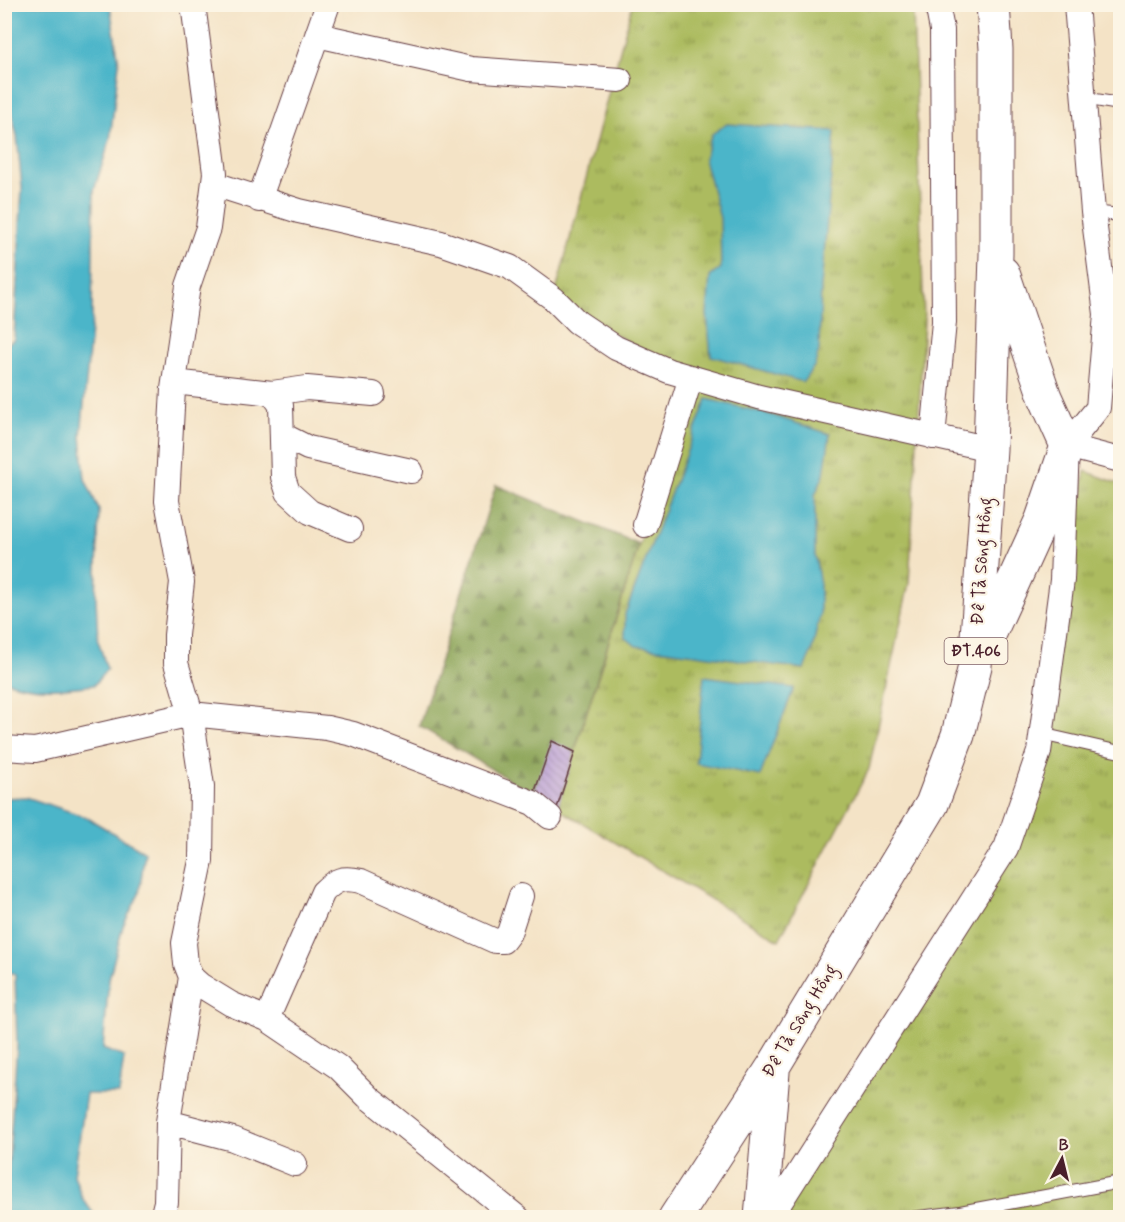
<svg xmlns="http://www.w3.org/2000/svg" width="1125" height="1222" font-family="Mynerve,sans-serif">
<defs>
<pattern id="grass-tufts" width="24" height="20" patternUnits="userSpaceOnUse" patternTransform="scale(1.5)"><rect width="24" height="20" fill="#acbb5e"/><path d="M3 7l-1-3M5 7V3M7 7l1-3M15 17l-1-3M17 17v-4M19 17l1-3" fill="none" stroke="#8e974e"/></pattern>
<pattern id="forest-firs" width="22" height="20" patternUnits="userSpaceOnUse" patternTransform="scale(1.5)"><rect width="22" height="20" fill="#89a355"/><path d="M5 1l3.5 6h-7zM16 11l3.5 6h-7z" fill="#728447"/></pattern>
<pattern id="building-back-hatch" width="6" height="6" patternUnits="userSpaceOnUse" patternTransform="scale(1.5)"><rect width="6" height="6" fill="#ba9fd5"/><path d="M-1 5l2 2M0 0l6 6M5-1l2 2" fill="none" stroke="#9981ad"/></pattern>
</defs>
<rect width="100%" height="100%" fill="#fcf5e5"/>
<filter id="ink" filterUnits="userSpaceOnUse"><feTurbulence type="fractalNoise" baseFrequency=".0167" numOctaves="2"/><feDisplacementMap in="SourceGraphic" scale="12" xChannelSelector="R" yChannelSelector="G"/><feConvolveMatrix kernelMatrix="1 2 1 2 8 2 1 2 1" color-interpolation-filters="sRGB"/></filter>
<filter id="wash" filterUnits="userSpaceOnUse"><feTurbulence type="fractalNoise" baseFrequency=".008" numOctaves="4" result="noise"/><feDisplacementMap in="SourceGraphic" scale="24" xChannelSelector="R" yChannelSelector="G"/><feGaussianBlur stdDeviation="1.35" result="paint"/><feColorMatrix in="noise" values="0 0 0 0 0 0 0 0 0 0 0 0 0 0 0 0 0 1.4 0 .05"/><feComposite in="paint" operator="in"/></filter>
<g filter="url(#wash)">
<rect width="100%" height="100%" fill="#f4e3c6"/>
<path fill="url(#grass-tufts)" stroke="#7b6d44" stroke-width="1.5" d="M632,5h280l1,6 11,309 -15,263 -40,186 -90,171 -222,-132 134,-430 -137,-79z
M1085,471l35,13v391l-4,33 4,1v308l-350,1 236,-370 35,-114z"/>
<path fill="url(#forest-firs)" stroke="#6a6140" stroke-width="1.5" d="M496,485l143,59 -82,264 -138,-82z"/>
<path fill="#4bb5c9" stroke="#4a6a7a" stroke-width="1.5" d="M5,5h105l9,58 -9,77 -16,50 -2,128 -11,118 4,43 14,31 -3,89 2,41 9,29 -13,16c-32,4 -59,6 -89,-4l-1,-334 10,-8 8,-151 -5,-52 -11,-46z
M727,124l108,7 -14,156 -2,63 -4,15 -12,17 -92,-26 -4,-42 3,-37 11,-9 -1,-50 -16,-59 8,-25z
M707,399l61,15 62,20 -6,40 -9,21v60l5,30v29l-8,36 -8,19 -168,-23 -11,-9v-23z
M704,676l90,12 -34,88 -64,-13z
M26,797l60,20 59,35 -6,42 -16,32 -14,53 -6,70 21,8 -5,37h-33l-12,81 8,23 14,19h-91l12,-172 -2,-71 -11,-3 1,-173z"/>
<g id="blocks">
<path fill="url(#building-back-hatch)" d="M552,741l23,11 -18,56 -23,-14z"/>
</g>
</g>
<g filter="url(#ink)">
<use href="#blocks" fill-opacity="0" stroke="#643c42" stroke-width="1.5"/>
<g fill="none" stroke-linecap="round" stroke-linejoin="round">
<g stroke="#643c42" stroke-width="14">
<path id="service" d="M1083,98l37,6
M1093,212l27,3
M1041,734l79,18
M911,1218l49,-6 160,-30"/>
</g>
<g stroke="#643c42" stroke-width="26">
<path id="minor" d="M193,4l22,169 -7,55 -20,58 -15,103 -6,112 15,81 -6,53v28l15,51 11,72 -1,75 -17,82 2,21 5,13 9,8 31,19 36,15 71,48 31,31 149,120
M317,35l154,34 149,11
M214,184l85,27 142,32 69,24 44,32 23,23 39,26 53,23 90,26 231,52
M259,200l69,-196
M174,382l98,11 9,12 2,72 5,15 22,20 40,17
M272,393l35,-5 66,6
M282,435l26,13 103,23
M933,437l11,-115 -2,-292 -5,-26
M1067,446l53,14
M645,525l46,-148
M4,748l31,2 156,-36 136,14 26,6 180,69 17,14
M267,1019l56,-127c13,-13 20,-15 38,-11l134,60h8l6,-8 12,-37
M168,1122l65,17 62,25
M162,1218l4,-16 2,-80 23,-145
M770,1218l236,-370 33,-96 23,-172 5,-134 31,-38 8,-94 -13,-102 -17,-208"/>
</g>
<g stroke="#643c42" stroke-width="35">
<path id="primary" d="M984,646l58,-127 25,-73 -22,-49 -42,-124
M675,1218l98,-151 159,-263 26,-69 17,-69 15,-217 6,-195v-205l-3,-45
M761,1218l12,-146"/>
</g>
<use href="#service" stroke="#fff" stroke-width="12"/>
<use href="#minor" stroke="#fff" stroke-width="24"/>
<use href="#primary" stroke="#fff" stroke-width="33"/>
</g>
</g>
<g text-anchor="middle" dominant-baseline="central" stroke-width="4.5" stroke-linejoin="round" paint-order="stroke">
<rect fill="#fcf5e5" stroke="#7f5f63" stroke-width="1.5" x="944.5" y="638" width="63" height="26" rx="4.5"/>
<g font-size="16" font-weight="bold" fill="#4a1f2b">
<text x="976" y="651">ĐT.406</text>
</g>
<g font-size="18" fill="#4a1f2b" stroke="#fcf5e5">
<text transform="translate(982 561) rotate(-86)">Đê Tả Sông Hồng</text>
<text transform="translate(800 1021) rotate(-59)">Đê Tả Sông Hồng</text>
</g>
</g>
<rect width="1125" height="1222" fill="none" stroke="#fcf5e5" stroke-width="24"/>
<g transform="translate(1062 1159) rotate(7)" stroke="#fcf5e5" stroke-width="4.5" paint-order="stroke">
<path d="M0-4.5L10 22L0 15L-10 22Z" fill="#4a1f2b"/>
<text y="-9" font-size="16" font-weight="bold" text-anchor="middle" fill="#4a1f2b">B</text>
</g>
</svg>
